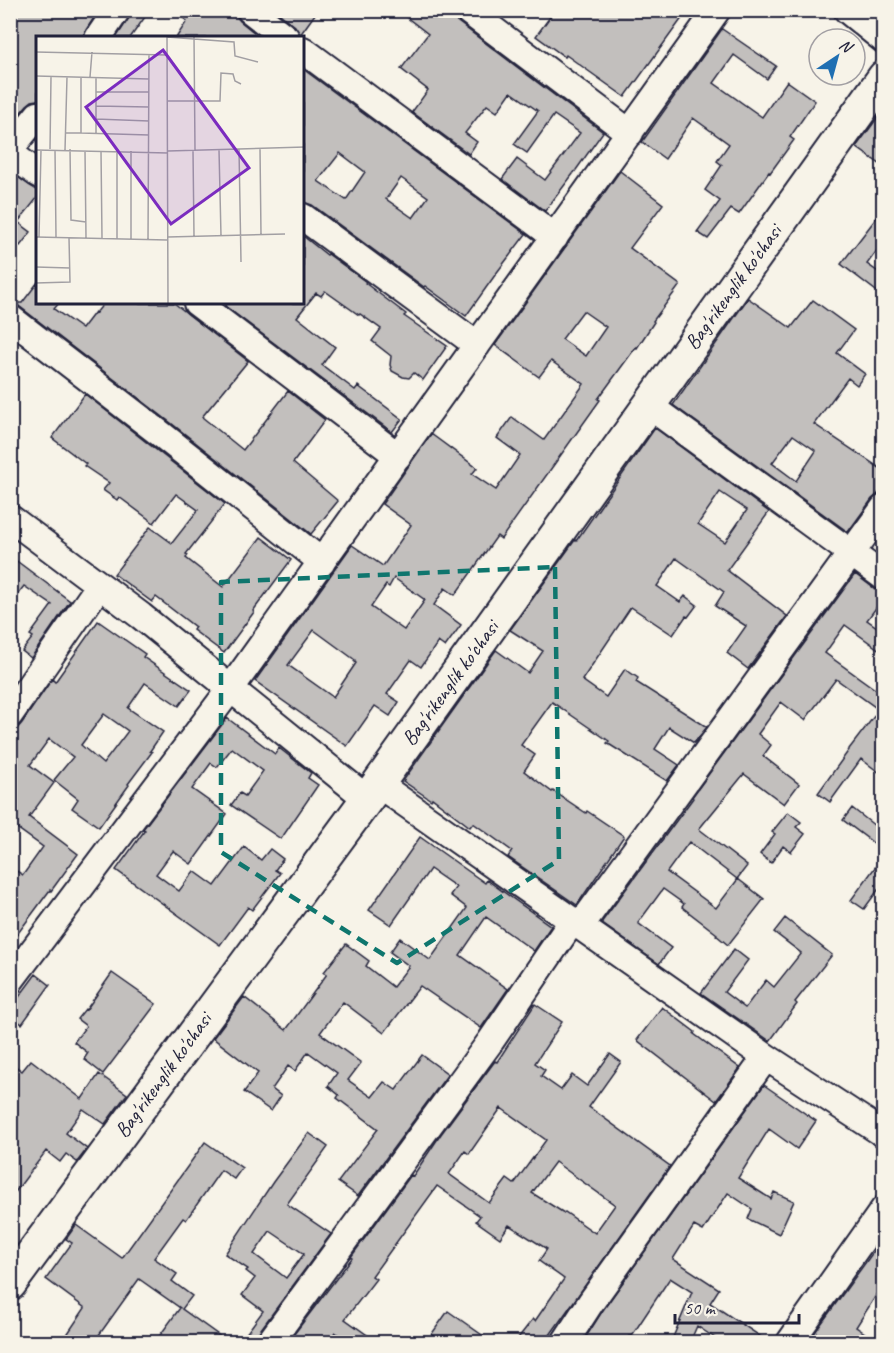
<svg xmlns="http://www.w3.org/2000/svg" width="894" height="1353" viewBox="0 0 894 1353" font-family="Caveat,sans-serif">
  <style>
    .building { fill: #c2bfbd; stroke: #22223b; stroke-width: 1.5; fill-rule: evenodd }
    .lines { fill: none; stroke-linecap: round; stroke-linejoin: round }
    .minor-casing { stroke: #22223b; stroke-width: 30 }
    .major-casing { stroke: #22223b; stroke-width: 36 }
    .minor { stroke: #f7f3e8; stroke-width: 26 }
    .major { stroke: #f7f3e8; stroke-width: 32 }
    .marked { fill: none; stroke: #0f766e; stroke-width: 4.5; stroke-dasharray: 12 8; stroke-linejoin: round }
    .labels { text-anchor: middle; stroke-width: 4.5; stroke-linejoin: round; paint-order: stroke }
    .street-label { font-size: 21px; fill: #22223b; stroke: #f7f3e8 }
    .inset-road { fill: none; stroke: #a29fa3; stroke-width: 1.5 }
    .view { fill: #7b2cbf; fill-opacity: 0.15; stroke: #7b2cbf; stroke-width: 3 }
    .inset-edge { fill: none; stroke: #22223b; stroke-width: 3 }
  </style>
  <rect width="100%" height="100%" fill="#f7f3e8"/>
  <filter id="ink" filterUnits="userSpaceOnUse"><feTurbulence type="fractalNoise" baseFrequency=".0167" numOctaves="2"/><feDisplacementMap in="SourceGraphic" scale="12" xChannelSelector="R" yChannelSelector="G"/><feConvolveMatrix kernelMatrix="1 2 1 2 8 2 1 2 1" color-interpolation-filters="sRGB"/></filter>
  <g filter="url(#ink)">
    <path class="building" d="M10,10H99L86,30L83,38H38V100L32,101L27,105L10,125Z
      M132,10H150L130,38H116L129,18Z
      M172,10H235L236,16L240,21L261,38H176L187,21Z
      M275,10H318L300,35L295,26Z
      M397,10H442L603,132L576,170L545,211L502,179L517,159L545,180L580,133L554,115L527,153L514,144L538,111L511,92L497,112L487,105L465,133L477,142L469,154L412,112L428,90L401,69L428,34Z
      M555,10H688L625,97L566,55L565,57L536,36Z
      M722,29L776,66L767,79L734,55L714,83L762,117L787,81L815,101L790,137L794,140L770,173L769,172L739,214L731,209L708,239L697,232L720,201L705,190L722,165L717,161L729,144L693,118L665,159L642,142Z
      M303,69L526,234L498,271L466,316L425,286L424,287L312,205L303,202ZM340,153L365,172L346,200L318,181ZM401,178L428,197L413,218L386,199Z
      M884,109V167L856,147Z
      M620,171L663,204L630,248L680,285L653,321L654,322L637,348L636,347L598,399L600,400L501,539L497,536L455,595L445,588L434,605L461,625L445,647L438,642L421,667L411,660L387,694L399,702L390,716L375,706L347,746L255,681L352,545L383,566L411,525L382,504L431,434L477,468L472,474L496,490L520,455L497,438L512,417L544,440L584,384L551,361L539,377L495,345ZM583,311L606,327L586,356L562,339ZM394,578L425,600L404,630L371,607L386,585L389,587ZM314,630L355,660L354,661L356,663L333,697L288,665Z
      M10,172L38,191V197L18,222L31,232L20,246L10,239Z
      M884,208V241L867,264L884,276V297L841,264Z
      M303,236L327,255L328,254L366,282L365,283L406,314L404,316L447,346L423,380L414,373L409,378L403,377L392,371L390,365L391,356L372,341L381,329L360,314L359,315L325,291L321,296L316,293L297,317L335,347L322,365L355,390L358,386L402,419L392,432L225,306L227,303H303Z
      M38,282V303H59L54,309L82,329L95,312L96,313L104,303H174L248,361L202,417L243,450L288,391L325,420L293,463L338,501L311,534L171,423L15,303H22Z
      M748,298L791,328L813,300L854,330L837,353L865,374L857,385L848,378L814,424L884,471V486L878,494L872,499L848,532L673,405ZM793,435L816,451L796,481L772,463Z
      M85,394L225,504L186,554L188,555L186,558L223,587L261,537L291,560L253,611L254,612L224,653L193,630L195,627L156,597L152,602L114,574L150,527L172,543L198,510L176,494L154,523L119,497L117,500L103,490L109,483L84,466L86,464L52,438Z
      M655,428L769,512L727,570L787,616L748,669L727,653L746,626L715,606L724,592L676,558L657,586L680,602L685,596L697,605L688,617L686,616L673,635L631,607L582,680L606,697L625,669L638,678L636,682L707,727L694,743L669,727L655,749L679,765L667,781L607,743L609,741L552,702L521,745L535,755L524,771L552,792L553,791L586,813L587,811L624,836L577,905L508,857L512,851L473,823L470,827L432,798L431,800L403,781L496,650L528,673L543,651L510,630L575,540L576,541ZM720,492L747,510L725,542L698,524Z
      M10,556L70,601L31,658L22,651L33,637L30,635L52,605L24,586L10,604Z
      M855,574L875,589L884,592V597L867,620L884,632V653L845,625L825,653L875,689L884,677V776L861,759L830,802L818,793L849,750V749L879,710L836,679L805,720L781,702L758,734L771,745L763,756L799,784L784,804L744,774L699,829L747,866L737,879L689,842L667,872L716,908L738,879L764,899L728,945L716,935L717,934L682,907L684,904L663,889L638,923L671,948L659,964L601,923L693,798L692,797Z
      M98,621L145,654L143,657L191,690L179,706L145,683L128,708L163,732L150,751L152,752L128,784L129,785L99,827L72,808L78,799L54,780L73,757L49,739L30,765L54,783L29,817L78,854L51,891L50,890L10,944V867L23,875L43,847L10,823V737L22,723L52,679L55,682ZM104,714L128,731L103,764L81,745Z
      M227,718L275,754L279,748L311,773L308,778L318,785L281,839L231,805L240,793L245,796L263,771L232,748L217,767L211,763L192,789L227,814L191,864L173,851L156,874L179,891L194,871L215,886L244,847L261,860L270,849L283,859L275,870L280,873L252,910L248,907L220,945L116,870L145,830L143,829Z
      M852,808L884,833V851L843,820Z
      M788,812L801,822L796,827L805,834L791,852L783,846L771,863L760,854L775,834L772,832Z
      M420,837L485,883L487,880L551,926L534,951L486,917L460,955L508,989L481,1028L420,986L384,1033L343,1002L320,1033L361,1063L348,1080L372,1097L384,1082L396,1090L422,1055L448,1074L358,1196L338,1182L378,1129L337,1098L339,1095L328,1086L337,1073L308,1052L295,1071L288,1066L272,1089L281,1096L271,1111L244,1092L258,1073L213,1038L244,997L286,1030L327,974L324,972L346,944L369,961L366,966L393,987L409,966L390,952L400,938L430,960L467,908L450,895L456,887L430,869L391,925L369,910Z
      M884,855V882L864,909L851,900Z
      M785,918L832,955L795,1002L797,1004L770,1041L701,993L734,949L748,960L724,992L745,1008L766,980L774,987L801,953L774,932Z
      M112,973L156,1004L103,1074L84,1059L88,1053L74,1042L86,1026L77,1019L85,1009L86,1010Z
      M36,974L50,985L22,1024L10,1015V1009Z
      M535,1004L562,1022L535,1063L545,1070L541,1076L561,1090L572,1075L587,1086L610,1054L621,1062L589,1107L670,1166L545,1342H515L533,1319L535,1321L564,1279L539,1261L547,1249L509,1225L500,1238L476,1221L480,1216L437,1186L372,1276L376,1279L345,1319L377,1342H349L335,1332L328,1342H288L352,1258L351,1257L411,1175L413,1176L441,1134L495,1061L497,1062ZM501,1108L546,1140L514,1184L507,1179L489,1203L449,1174L465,1151L469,1154ZM555,1162L615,1205L595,1233L565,1212L564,1213L532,1193Z
      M662,1007L695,1032L694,1034L740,1068L716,1101L637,1040Z
      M31,1060L82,1099L99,1074L127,1094L105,1124L83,1109L66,1133L87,1149L77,1162L66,1154L60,1162L46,1151L10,1199V1062L22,1071Z
      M764,1085L816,1121L797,1149L769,1129L738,1178L771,1199L774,1192L794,1201L779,1234L748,1219L752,1209L728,1193L703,1231L694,1226L673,1259L719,1289L710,1303L769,1342H721L697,1326L690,1342H671L692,1292L670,1278L631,1337L629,1336L625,1342H587L584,1340L603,1310Z
      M309,1133L328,1147L287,1204L331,1234L258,1333L255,1342H240L263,1311L242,1295L255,1278L246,1271L248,1269L225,1254L273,1182ZM270,1231L304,1254L286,1278L254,1254Z
      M205,1142L242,1168L234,1179L221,1170L186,1220L183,1218L154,1258L177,1274L172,1281L192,1296L182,1309L228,1342H155L180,1308L139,1279L94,1342H62L85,1308L46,1279L72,1243L66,1239L76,1225L122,1258Z
      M884,1237V1283L856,1327L878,1342H808Z
      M448,1311L492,1342H426Z"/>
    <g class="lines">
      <defs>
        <path id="minor" d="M250,10L286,38
          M467,10L630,133
          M847,10L884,40
          M98,38L117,10
          M303,50L555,237
          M10,149L38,115
          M10,153L38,174
          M303,217L477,345
          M197,303L398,456
          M10,318L162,435L322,562
          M648,405L884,577
          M10,518L141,616L366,798
          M10,714L99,586
          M378,784L766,1057L884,1134
          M581,925L884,508
          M10,981L231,688L717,10
          M270,1342L490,1042L573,920
          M565,1342L591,1302L766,1057
          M790,1342L884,1209"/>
        <path id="major" d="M10,1284L378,784L884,77"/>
      </defs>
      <use href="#minor" class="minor-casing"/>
      <use href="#major" class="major-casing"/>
      <use href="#minor" class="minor"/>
      <use href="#major" class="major"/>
    </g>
  </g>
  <path class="marked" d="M555,567L559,860L397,963L221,852V582Z"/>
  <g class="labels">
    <g class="street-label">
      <text transform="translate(733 287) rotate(-54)" y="7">Bag'rikenglik ko'chasi</text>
      <text transform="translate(450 683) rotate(-54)" y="7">Bag'rikenglik ko'chasi</text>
      <text transform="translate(163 1075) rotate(-54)" y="7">Bag'rikenglik ko'chasi</text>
    </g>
  </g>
  <g transform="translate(36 36)">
    <rect width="268" height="268" fill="#f7f3e8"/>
    <path class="inset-road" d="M131,0L132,268M158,0L159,114M131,1L198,6L199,20L222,26M0,16L131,19M0,40L113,43M54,41L56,16M60,56H113M131,65H184L185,37L197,38L199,45L205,48M60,70L113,71M60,83V42M29,97H45V41M45,97L113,99M60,98V83L113,85M14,113L15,41M34,113L35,184L50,186M203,113L205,226M224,113L225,199M0,114L132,117M19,114L20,201M29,114L31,41M183,114L185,200M49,115L50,202M65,115L66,202M132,115L269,111M157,115L158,200M0,201L131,204M3,201L5,114M132,201L249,198M81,203V115M95,203V115M112,204L113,18M0,231L34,232M0,247L34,246L33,202M0,268H35"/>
    <path class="view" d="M127,14L213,132L135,188L50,71Z"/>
    <rect width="268" height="268" class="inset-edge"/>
  </g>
  <rect width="894" height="1353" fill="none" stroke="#f7f3e8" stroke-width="36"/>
  <rect x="18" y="18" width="858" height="1317" fill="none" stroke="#22223b" stroke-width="2" filter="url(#ink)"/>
  <g transform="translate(837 57) rotate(36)"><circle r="28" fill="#f7f3e8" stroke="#a29fa3" stroke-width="1.5"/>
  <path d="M0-4.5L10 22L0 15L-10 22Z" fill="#1f6fb2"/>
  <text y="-9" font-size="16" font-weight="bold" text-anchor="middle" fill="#22223b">N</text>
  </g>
  <path d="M675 1314v9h124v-9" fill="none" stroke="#22223b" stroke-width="3"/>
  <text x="684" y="1314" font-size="18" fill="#22223b" stroke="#f7f3e8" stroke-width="4.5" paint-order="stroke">50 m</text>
</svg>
